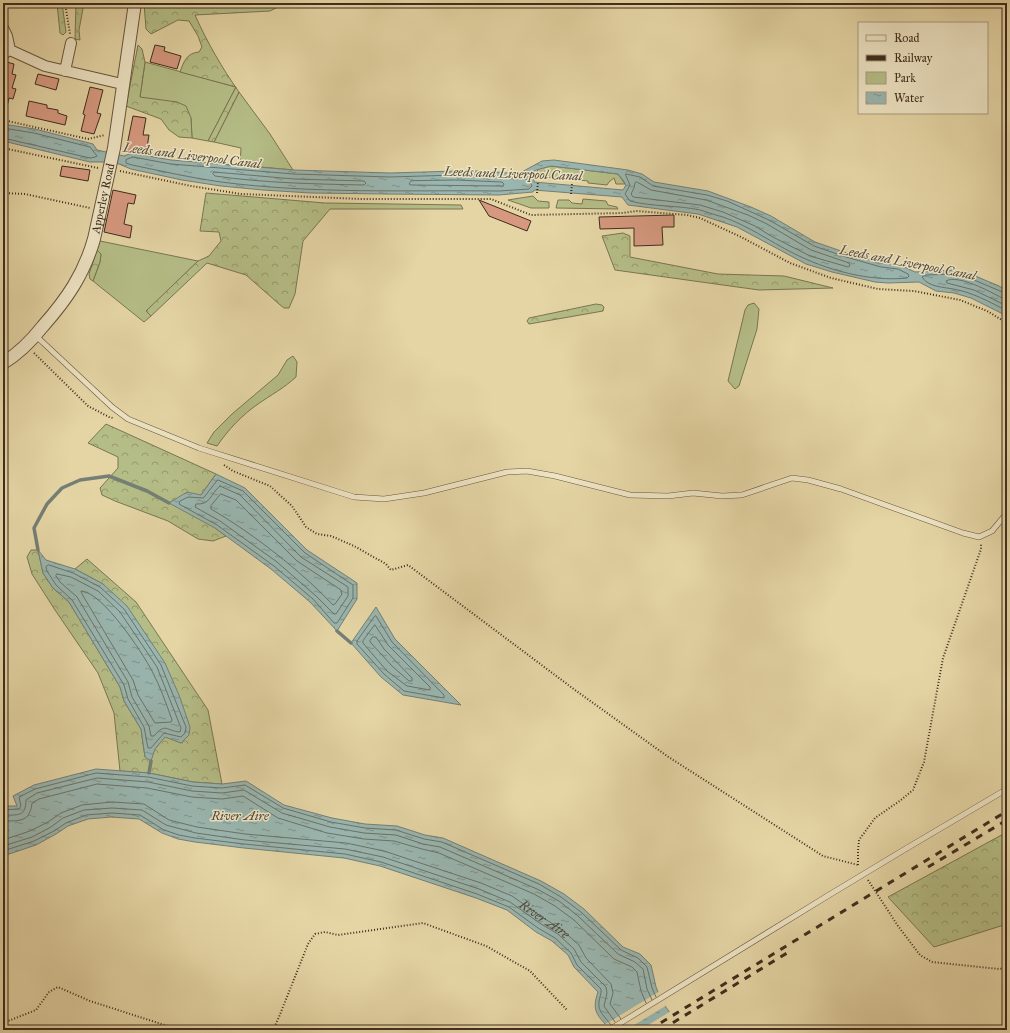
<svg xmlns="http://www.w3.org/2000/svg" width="1010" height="1033" viewBox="0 0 1010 1033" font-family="'IM FELL Great Primer',serif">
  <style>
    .green { fill: #b5bd86; stroke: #7a7552 }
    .forest { fill: url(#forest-crowns); stroke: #7a7552 }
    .water { fill: url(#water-ripples); stroke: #757f76; fill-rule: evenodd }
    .pier { fill: #e5d5a5 }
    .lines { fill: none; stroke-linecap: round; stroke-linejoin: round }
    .shore { stroke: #6c7267; stroke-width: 1 }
    .stream { stroke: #757f76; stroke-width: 3.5 }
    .building { fill: #d69980; stroke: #3f2d1e }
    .service-casing { stroke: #685740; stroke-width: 6 }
    .minor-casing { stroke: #685740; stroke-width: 12 }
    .tertiary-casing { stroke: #685740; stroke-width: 14 }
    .path { stroke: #3f2d1e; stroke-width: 2; stroke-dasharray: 1 2; stroke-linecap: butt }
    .service { stroke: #eee4c4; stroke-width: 5 }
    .minor { stroke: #eee4c4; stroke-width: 10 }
    .tertiary { stroke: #eee4c4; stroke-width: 12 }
    .rail { stroke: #3f2d1e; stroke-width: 3; stroke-dasharray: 7 7; stroke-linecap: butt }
    .service-bridge-casing { stroke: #685740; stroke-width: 6; stroke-linecap: butt }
    .service-bridge { stroke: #eee4c4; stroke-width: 5 }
    .labels { text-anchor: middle; stroke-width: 3; stroke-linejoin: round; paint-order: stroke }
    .street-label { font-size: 12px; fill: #3f2d1e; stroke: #eee4c4 }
    .water-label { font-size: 13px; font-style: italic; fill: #51483b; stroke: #eee4c4 }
  </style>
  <defs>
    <pattern id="forest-crowns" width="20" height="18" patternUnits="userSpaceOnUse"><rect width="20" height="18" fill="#b5bd86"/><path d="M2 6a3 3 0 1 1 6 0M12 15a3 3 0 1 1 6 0" fill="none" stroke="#959a6d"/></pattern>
    <pattern id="water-ripples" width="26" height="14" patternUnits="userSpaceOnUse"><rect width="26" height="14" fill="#99b6b0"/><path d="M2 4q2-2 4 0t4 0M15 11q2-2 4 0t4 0" fill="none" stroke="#7e948f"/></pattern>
  </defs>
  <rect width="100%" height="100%" fill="#e5d5a5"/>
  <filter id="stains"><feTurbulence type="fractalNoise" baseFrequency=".005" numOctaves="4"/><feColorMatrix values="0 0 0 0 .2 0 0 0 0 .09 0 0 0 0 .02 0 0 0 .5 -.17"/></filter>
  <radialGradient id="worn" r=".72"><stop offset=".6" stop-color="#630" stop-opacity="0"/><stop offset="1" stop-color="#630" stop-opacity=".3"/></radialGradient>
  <path class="green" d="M145,62L236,87L208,141L192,138L191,118L140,97Z
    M239,92L270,134L293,170L240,165L241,148L214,142Z
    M551,166L618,174L625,184H616L614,178L609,182L607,185L588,183V181L579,180L578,175L570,179L543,177L540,173L537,172L538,169Z
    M533,196L538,201L549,202V208H531L508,200Z
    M583,199L606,201L608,205L617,207L618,209L556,208L558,200H569L572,203L582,204Z
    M100,241L198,261L147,311L151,316L144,322L93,281L100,262L101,254L97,250Z
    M754,303L759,309L757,329L739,386L735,389L728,381L745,310L748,305Z
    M293,356L297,362L296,377C284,388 271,395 258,404C242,415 228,430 217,446L207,443L214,432L232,414L278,375L287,360Z"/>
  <path class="forest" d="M57,3H62L66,32L63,35L60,33Z
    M76,3H84L79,30L80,40L75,39Z
    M144,3L277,4L276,8L270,11L195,15C207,42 222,68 239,92L214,142L208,141L236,87L180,72C184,61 187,53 199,52L202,47L198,36L189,21L178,20L151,34L146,29Z
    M138,45L142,49L145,62L140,97L177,102L186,106L191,118L192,138L179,137L169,130L161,119L126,106Z
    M206,193L325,203L461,205L463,209H330L303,241L295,294L289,308H284L279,304L246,275L207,263L151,316L146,311L198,261L209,256L221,241L219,232L200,231Z
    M623,233L630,236V257L718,274L784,276L833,288L759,290L615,270L602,236Z
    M97,250L101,254L100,262L93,281L90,279L89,274Z
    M596,304L602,305L604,307L603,311L529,324L527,321L529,318Z
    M106,424L216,474L201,495L215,528L226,536L213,541L198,539L168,521L115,501L102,495L100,488L118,468V457L88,443Z
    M31,550H38L43,573L53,588L69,602L120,687L124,701L141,729L145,757L155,749L165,736L181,743L103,584L75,569L87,559L136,602L208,710L222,784L193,782L149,773L120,771L114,713L98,673L55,610L32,574L27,557Z
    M1007,832V924L934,947L888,897Z"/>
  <path class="water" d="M3,124L35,129L93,144L97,150L124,156L132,153L171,160L294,170L390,173L456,171H485L518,174L542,161L554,160L628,170L642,174L654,182L708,191L751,207L771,216L815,242L847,253L882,263L900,265L915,272L954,270L968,273L999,286L1007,291V316L971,298L954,293L936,291L919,282L888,283L875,282L832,272L806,264L737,227L698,214L628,205L622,197L534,190L533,192L499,195L384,194L311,193L263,190L221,186L182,180L131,169L114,162H90L3,141ZM551,166L618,174L623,180L626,185L623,190L534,182V179L527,176L536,170Z
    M216,474L245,488L307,550L357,583V599L337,631L310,602L271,569L215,528L169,503L187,492L201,495Z
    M38,550L46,560L75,569L103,584L127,606L165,663L179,695L190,727L189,735L181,743L165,737L155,749L151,761L145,757L141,729L124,701L120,687L69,602L53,588L43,573Z
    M376,607L395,639L461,705L403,695L381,677L351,643Z
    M96,769L149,773L193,782L222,784L246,781L284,805L332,818L365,824L397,826L425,835L443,838L541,881L564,894L584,909L623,947L640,954L651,965L656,987L662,1002L683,1030H610C598,1015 591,1012 598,992L574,967L568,955L552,941L536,932L507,910L476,898L380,866L344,858L244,848L195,842L178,839L162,833L139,819L111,817L88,819L68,826L56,834L36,845L3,856V806H17L13,796L34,785Z"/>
  <path class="pier" d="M660,991L667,1005L626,1030H608L604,1025Z
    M671,1011L681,1024L671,1030H640Z"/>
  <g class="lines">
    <g class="shore">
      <path d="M3,128L34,133L90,147L97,156L95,157L90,158L3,138"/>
      <path d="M133,157L171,164L294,174L390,177L456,175H485L518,178L522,177L530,182L532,186L529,189L499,191C407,190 313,194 221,182C191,178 162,171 132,165L126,163V160Z"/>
      <path d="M214,172L294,179L364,181L366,183L364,185C314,184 264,183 215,176L213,174Z"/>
      <path d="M626,174L640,177L653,186L707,195L727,201L769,220L814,246L846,257L881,267L898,269L908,274L909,276L907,278C870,282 826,270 793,253C769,241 749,226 723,217C715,215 707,212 700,210C677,205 653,207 630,201L625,194L630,185L626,176Z"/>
      <path d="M456,180L502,182L504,184L503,186H499L411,185L409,184L411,181Z"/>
      <path d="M637,182L651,190L706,200L748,215L767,224L811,250L849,263L850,266L848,267L810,256L771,236L755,226L723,212L700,205L633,197L631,194L634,188L635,183Z"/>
      <path d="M1007,294L967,277L954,274L926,275L922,277C928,287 943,287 953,289C972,292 990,302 1007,311"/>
      <path d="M1007,299L1002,298C991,292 958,274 946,281L947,283L974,290L1007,306"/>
      <path d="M218,480L243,491L305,553L353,585V598L337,623H334L313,599L274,566L217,525L179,504L180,501L188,497L203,498Z"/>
      <path d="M220,486L240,495L301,557L348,587V596L336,614H334L316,596L277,562L220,521L195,507L196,504C211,505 210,494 220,486Z"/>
      <path d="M221,494L236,500L297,561L341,590L342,594L335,604L333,605C300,570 252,533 211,509V506Z"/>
      <path d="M49,565L73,573L100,587L124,609L161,665L186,727L185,733L181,737L164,733L151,748H148L144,727L128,699L124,685L72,600L56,585L47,571L46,567Z"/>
      <path d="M57,574L71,577L98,591L120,612L157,667L181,728L180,732C166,731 166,722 154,736H151L149,726L132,697L128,682L77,597L60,582L56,576Z"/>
      <path d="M82,591C103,593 142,652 152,671C160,686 166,703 172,720L171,722L155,723L138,695L133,680L82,594Z"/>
      <path d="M376,616L392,642L444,695V698L404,691L384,674L357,644V641L374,617Z"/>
      <path d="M375,625L388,645L430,687V690L407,686L387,671L363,643V641Z"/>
      <path d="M373,637H376L384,649L412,678V681H409L392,666L371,643L370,641Z"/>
      <path d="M3,810L19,809L21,806L19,797L35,789L96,773L148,777L192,786L222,788L245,785L283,808L331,822L365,828L396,830L424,839L442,842L539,884L561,897L581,912L621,950L638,958L647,967L652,988L656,997"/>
      <path d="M3,815C18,815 26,817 26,800L37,793L97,778L148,782L192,791L222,793L244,790L282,813L330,827L364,833L396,835L423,844L440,847L537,889L559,901L578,916L618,954L635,962L643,969L647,989L652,1000"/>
      <path d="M3,821C20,821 30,822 32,803L39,799L97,784L147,788L192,797L222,799L243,796L278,818L327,833L364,839L394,841L422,849L439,853L534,894L555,906L574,920L614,959L632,967L637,972L641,991L646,1003"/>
      <path id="s1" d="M3,840L30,831L48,822L61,813L82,805L112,802L144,804L169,820L197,827L245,834L346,843L384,851L481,883L512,896L545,919L561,929L579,945L586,958L611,984L613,993L610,1004L621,1019"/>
      <path d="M3,846L32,837L51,827L63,818L84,810L112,808L142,810L166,825L196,833L245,840L345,849L383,857L479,889L510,902L541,924L558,934L574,949L581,962L606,987L607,993L604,1006L615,1022"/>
      <path d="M3,851L34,841L54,831L66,823L86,815L112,813L140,815L164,830L179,835L195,838L244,844L345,854L381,862L477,894L509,907L538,928L555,938L571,953L577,965L601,989C602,994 599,997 599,1002C597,1011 606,1018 611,1025"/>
    </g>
    <path class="stream" d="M38,550L34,528L47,504L62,488L80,480L109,476L147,491L169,503
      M337,631L351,643
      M149,773L151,761"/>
  </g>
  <path class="building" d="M155,45L165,47L164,51L181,56L177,69L150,62Z
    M3,61L14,64L12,74L16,75L12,88L16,89L13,99L9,98L6,111H3Z
    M38,74L59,79L56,90L35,84Z
    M90,87L103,90L97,113L101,114L94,134L81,131L85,115L83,114Z
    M29,101L47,105V108L58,110V113L67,116L65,125L26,116Z
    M133,116L146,118L143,135H149L146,154L126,150Z
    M62,166L90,170L88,181L60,176Z
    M113,190L136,195L134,204L128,203L124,224L132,226L130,238L104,232Z
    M479,200L531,221L527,231L489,216Z
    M674,215V227H662L663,245L634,246V228L600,229L599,217Z"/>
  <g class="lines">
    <defs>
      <path id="service" d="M36,336L112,407L128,419L199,448L354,497L384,499L424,493L507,472L527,471L555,476L630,495L668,496L693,493L722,496L742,495L792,478L808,480L841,489L963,533L979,537L992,531L1007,513
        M907,848L1007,789
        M609,1030L829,895"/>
      <path id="minor" d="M3,28L7,36L10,50
        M3,54L10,50L45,66L122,84
        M65,71L71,43"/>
      <g id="tertiary">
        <path id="s2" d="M3,363C18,354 32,340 43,326C67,299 84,274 94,239L114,148L135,3"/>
      </g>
    </defs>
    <use href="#service" class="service-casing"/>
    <use href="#minor" class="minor-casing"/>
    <use href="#tertiary" class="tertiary-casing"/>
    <path class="path" d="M65,3L70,34
      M3,120L88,139L105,135
      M3,148L98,168
      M120,171L191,186L241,194L361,199H491L531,215L623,213L636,211L687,215L700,218L741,237L790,263L831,278L878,289L914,291L960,300L987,311L1007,323
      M3,193L25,194L90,208
      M537,193L538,182
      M571,194L572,184
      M34,353L88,406L109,417L113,418
      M224,465L233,471L270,486L292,506L306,527L317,534L331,536L354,546L386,564L391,570L408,565L575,690L667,756L823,856L858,865
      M858,865V851L859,840L875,818L901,800L913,790L924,762L943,658L981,549V544
      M868,880L898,926L920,955L932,962L999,969L1007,968
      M3,1023L36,1010L49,992L58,987L90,1001L180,1030
      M273,1030L279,1017L308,944L315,934L325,932L338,935L423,923L486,946L530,971L567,1010"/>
    <use href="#service" class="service"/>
    <use href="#minor" class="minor"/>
    <use href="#tertiary" class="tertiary"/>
    <path class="rail" d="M928,867L1007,820
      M649,1030L1007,811
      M661,1030L787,953"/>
    <defs>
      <path id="service-bridge" d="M829,895L907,848"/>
    </defs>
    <use href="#service-bridge" class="service-bridge-casing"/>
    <use href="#service-bridge" class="service-bridge"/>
  </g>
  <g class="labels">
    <g class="street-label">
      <text dy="4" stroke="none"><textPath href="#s2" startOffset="198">Apperley Road</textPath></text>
    </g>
    <g class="water-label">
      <text transform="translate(192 155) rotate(7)" y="5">Leeds and Liverpool Canal</text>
      <text transform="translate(513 173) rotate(2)" y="5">Leeds and Liverpool Canal</text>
      <text transform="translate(908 262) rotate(11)" y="5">Leeds and Liverpool Canal</text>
      <text x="240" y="820">River Aire</text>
      <text dy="5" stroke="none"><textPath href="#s1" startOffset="572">River Aire</textPath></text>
    </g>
  </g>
  <rect width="1010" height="1033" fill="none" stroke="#e5d5a5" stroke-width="16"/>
  <rect x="4" y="4" width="1002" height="1025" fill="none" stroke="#3f2d1e" stroke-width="2"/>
  <rect x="8" y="8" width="994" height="1017" fill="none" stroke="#3f2d1e"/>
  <rect x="858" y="22" width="130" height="92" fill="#eee4c4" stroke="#a89b82"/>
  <rect x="866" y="35" width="20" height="6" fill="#eee4c4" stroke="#a89b82"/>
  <text x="894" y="42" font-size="12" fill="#3f2d1e">Road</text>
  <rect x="866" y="55" width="20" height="6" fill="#3f2d1e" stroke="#a89b82"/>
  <text x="894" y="62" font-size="12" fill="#3f2d1e">Railway</text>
  <rect x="866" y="72" width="20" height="12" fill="#b5bd86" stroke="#a89b82"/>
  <text x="894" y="82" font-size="12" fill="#3f2d1e">Park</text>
  <rect x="866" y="92" width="20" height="12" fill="url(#water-ripples)" stroke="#a89b82"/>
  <text x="894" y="102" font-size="12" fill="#3f2d1e">Water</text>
  <rect width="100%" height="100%" filter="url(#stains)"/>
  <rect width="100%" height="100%" fill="url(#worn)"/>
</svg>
